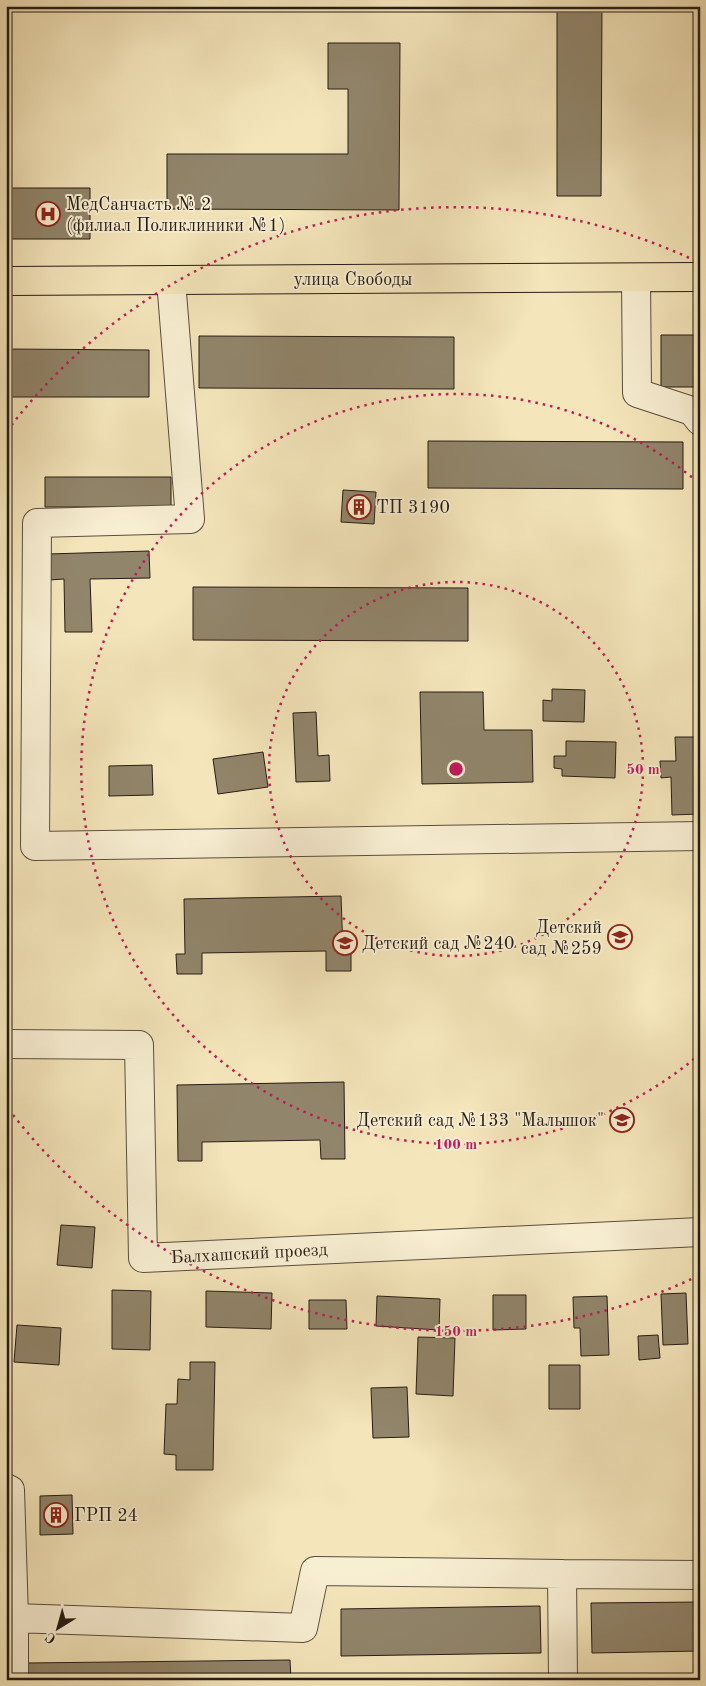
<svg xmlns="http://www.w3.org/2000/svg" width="706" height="1686" viewBox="0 0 706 1686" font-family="'Old Standard TT',serif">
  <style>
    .building { fill: #91856b; stroke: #261c15 }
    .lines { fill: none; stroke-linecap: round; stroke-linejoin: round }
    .minor-casing { stroke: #5a4e3e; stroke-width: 30 }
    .major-casing { stroke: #261c15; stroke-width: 30 }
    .minor { stroke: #f8eed2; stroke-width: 28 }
    .major { stroke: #f4e5ba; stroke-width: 28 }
    .ring { fill: none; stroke: #c2185b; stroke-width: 2.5; stroke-dasharray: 2.5 5 }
    .labels { text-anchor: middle; stroke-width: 4; stroke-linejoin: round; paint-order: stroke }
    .poi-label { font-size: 18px; fill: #261c15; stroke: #f8eed2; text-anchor: start }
    .street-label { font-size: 18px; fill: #261c15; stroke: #f8eed2 }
    .centre { fill: #c2185b; stroke: #f8eed2; stroke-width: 2.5 }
    .ring-label { font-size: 15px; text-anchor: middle; font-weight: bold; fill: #c2185b; stroke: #f8eed2; stroke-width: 4; stroke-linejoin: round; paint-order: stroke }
  </style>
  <rect width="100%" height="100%" fill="#f4e5ba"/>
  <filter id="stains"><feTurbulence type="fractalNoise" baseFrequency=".004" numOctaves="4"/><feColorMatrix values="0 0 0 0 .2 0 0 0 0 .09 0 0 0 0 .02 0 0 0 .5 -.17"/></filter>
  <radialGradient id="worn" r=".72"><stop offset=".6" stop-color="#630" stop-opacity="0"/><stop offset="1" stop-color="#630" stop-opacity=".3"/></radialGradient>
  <path class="building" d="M557,6H602L601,196H557Z
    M328,43H400L399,210L167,209V154H348V89H328Z
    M6,188H90V239H6Z
    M661,335H700V387H661Z
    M199,336L454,337V389L199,388Z
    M6,349L149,350V397H6Z
    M428,441L683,442V489L428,488Z
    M45,477H171V507H45Z
    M343,490L376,492L374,524L341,522Z
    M149,551L150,578L90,579L92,632H65L64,579L49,580L48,554Z
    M193,587L468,588V641L193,640Z
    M552,689L585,690L584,722L543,721V700L552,701Z
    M420,692H483L484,730H532L533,782L422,784Z
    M316,712L318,756L329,755L330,781L296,782L293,713Z
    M675,737H699L700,814L672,815L671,777L661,778L660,761H676Z
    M566,741L616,742L615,778L562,776V769L554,768V756H566Z
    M263,752L268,787L218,794L213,759Z
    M152,765L153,795L109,796V766Z
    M341,896L343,951H351V971H326V951L202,953V974H177L176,954H185L184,899Z
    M344,1082L345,1159H321L320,1140L202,1142V1161H178L177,1085Z
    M61,1225L95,1227L92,1268L57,1265Z
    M112,1290L151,1291L150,1350L112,1349Z
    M206,1291L272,1293L271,1329L206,1327Z
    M686,1293L688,1344L663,1345L661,1294Z
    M493,1295H526V1329L493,1330Z
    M377,1296L440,1299L439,1330L376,1326Z
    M607,1296L609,1355L581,1356L580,1328H574L573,1297Z
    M309,1300H346L347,1329H309Z
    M17,1325L61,1328L59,1365L14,1362Z
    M658,1335L660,1358L639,1360L638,1336Z
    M418,1337L455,1338L453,1396L416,1394Z
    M190,1362H215L213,1470H176V1455L164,1454L166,1404H177L178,1379L190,1380Z
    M549,1365H580V1409H549Z
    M407,1387L409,1437L373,1438L371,1388Z
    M72,1495L73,1534L40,1535V1496Z
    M700,1602V1651L592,1653L591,1603Z
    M540,1606L541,1653L341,1656V1609Z
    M290,1660L291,1680H27V1663Z"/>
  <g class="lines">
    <defs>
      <path id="minor" d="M636,278L637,393L692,411L700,421
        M171,280L190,519L37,523L35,846L700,836
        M6,1044L139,1045L143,1258L700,1232
        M6,1488L10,1490L14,1618L303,1628L315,1571L562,1574
        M14,1680V1618
        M563,1680L562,1574L700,1575"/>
      <path id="major" d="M6,281L700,277"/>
    </defs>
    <use href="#minor" class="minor-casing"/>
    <use href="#major" class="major-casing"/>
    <use href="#minor" class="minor"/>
    <use href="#major" class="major"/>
  </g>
  <g class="ring">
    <circle cx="456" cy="769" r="187"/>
    <path d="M700 1054A375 375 0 1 1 700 484"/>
    <path d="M698 1276A562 562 0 0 1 7 1107M7 431A562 562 0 0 1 698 262"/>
  </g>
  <defs>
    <symbol id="hospital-ring" viewBox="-11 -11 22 22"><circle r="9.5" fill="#f8eed2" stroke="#8f2418" stroke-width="1.5"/><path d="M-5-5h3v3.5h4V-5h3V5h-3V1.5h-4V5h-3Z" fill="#8f2418"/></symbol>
    <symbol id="building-ring" viewBox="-11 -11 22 22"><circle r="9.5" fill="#f8eed2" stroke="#8f2418" stroke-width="1.5"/><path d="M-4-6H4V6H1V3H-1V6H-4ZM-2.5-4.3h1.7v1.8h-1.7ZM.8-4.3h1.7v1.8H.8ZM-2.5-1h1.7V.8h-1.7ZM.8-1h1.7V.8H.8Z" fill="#8f2418"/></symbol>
    <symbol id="school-ring" viewBox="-11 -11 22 22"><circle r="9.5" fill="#f8eed2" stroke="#8f2418" stroke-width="1.5"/><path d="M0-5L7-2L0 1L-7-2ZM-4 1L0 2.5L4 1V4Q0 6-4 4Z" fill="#8f2418"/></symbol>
  </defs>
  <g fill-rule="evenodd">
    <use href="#hospital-ring" x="34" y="200" width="28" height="28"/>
    <use href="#building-ring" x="345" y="493" width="28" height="28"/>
    <use href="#school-ring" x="606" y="923" width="28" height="28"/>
    <use href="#school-ring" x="331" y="929" width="28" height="28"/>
    <use href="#school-ring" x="608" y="1106" width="28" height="28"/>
    <use href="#building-ring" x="42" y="1501" width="28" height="28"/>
  </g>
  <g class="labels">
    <g class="poi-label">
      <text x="66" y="210">МедСанчасть № 2<tspan x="66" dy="21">(филиал Поликлиники №1)</tspan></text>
      <text x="376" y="513">ТП 3190</text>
      <text x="602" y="933" text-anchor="end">Детский<tspan x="602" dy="21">сад №259</tspan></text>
      <text x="362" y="949">Детский сад №240</text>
      <text x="604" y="1126" text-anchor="end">Детский сад №133 "Малышок"</text>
      <text x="74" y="1521">ГРП 24</text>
    </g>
    <g class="street-label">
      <text x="353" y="285">улица Свободы</text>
      <text transform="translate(249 1253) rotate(-3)" y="6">Балхашский проезд</text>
    </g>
  </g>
  <circle cx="456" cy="769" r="8" class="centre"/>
  <g class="ring-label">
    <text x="643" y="774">50 m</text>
    <text x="456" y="1149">100 m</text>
    <text x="456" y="1336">150 m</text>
  </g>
  <rect width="706" height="1686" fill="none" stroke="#f4e5ba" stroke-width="25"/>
  <rect x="8" y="8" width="691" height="1671" fill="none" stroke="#261c15" stroke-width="2.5"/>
  <rect x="12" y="12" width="681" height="1661" fill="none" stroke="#261c15"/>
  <g transform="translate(58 1628) rotate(217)" stroke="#f8eed2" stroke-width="4" paint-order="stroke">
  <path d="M0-4L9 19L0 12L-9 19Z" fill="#261c15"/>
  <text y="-8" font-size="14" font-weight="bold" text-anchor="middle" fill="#261c15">С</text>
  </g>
  <rect width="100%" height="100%" filter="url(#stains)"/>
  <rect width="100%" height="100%" fill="url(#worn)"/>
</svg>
